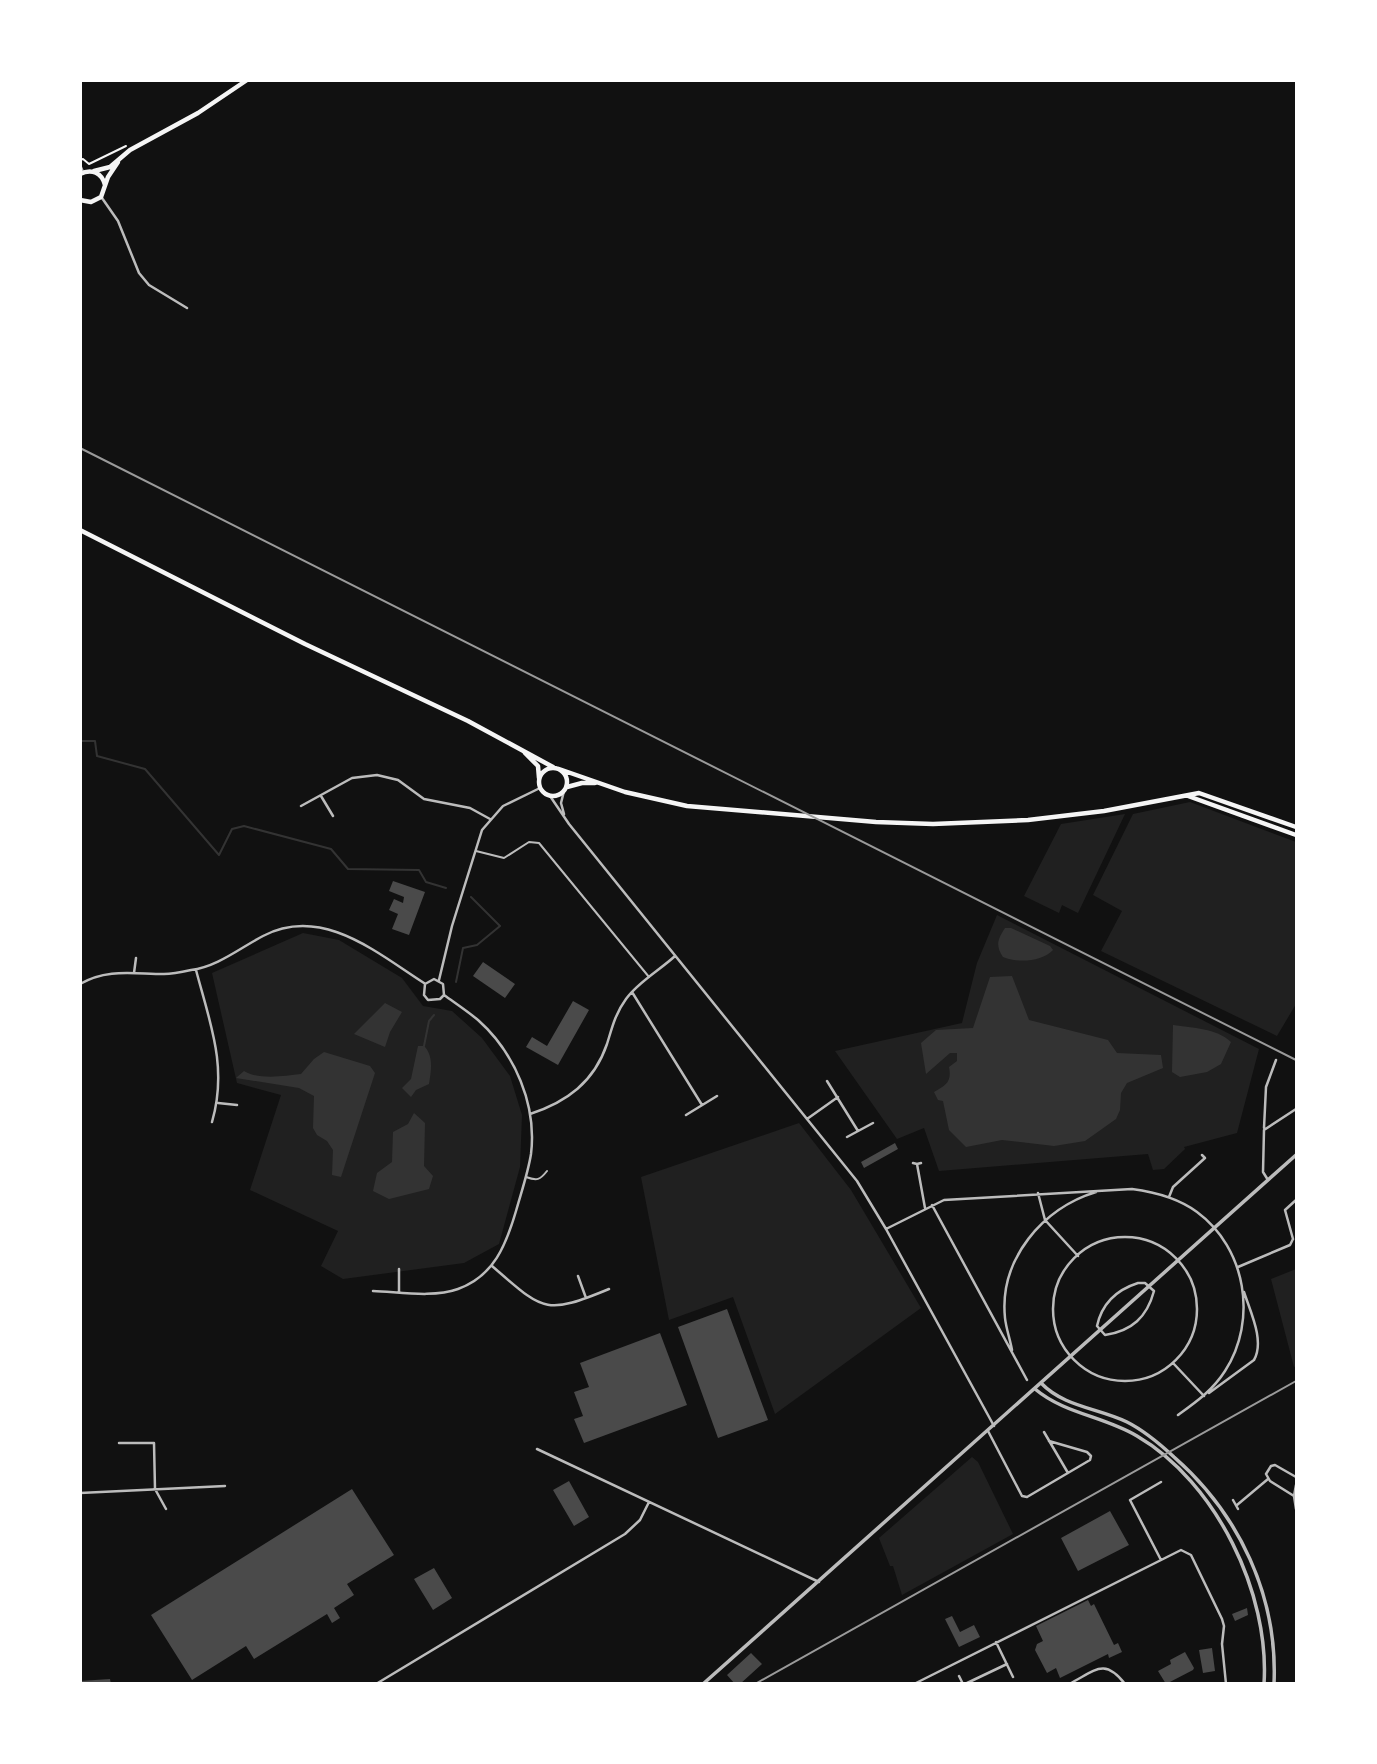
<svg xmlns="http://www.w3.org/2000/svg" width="1377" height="1764" viewBox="0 0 1377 1764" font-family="Poppins,sans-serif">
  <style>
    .green { fill: #202020 }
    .water { fill: #333 }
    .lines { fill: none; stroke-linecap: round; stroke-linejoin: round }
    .stream { stroke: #333; stroke-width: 2 }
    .building { fill: #4a4a4a }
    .path { stroke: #f5f5f5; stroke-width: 2 }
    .service { stroke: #bcbcbc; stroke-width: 2 }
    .minor { stroke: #bcbcbc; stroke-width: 2.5 }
    .tertiary { stroke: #bcbcbc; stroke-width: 3.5 }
    .secondary { stroke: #f5f5f5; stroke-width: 4.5 }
    .primary { stroke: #f5f5f5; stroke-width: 4.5 }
    .rail { stroke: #9a9a9a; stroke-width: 2 }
  </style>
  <rect width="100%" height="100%" fill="#111"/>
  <path class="green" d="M1190,802L1296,842V1004L1277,1036L1101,951L1122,911L1093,895L1133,814Z
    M1125,814L1078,913L1062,905L1059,913L1024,896L1061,824Z
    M997,915L1259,1049L1237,1133L1184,1147L1185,1149L1164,1169L1153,1170L1148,1154L939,1171L924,1128L897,1139L835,1051L962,1023L977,963Z
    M303,933L339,940L402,978L423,1006L452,1011L482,1038L510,1076L522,1115L520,1167L499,1244L464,1263L343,1279L321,1266L338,1231L250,1190L281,1095L237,1083L212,973Z
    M799,1123L851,1190L921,1308L775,1414L733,1297L669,1320L641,1177Z
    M1296,1269V1366L1294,1367L1271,1279Z
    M972,1457L978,1462L1013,1534L902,1595L893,1566H890L879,1538Z"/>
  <path class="water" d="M1005,928H1011L1050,946L1053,950C1042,962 1017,963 1003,957C995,945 998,939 1005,928Z
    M1012,976L1029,1020L1108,1040L1117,1053L1161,1055L1163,1068L1127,1083L1121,1093L1120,1110L1116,1119L1085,1141L1054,1146L1002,1140L966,1147L949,1130L943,1101L938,1100L934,1092C946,1085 952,1082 949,1067L957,1061V1053H950L926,1074L921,1043L936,1030L973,1028L990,977Z
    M385,1003L402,1012L390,1032L385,1047L354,1034Z
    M1173,1025C1193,1028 1216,1028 1231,1042L1221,1064L1207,1072L1180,1077L1172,1072Z
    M418,1046H424C434,1056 431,1071 429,1084L416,1090L411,1097L402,1088L411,1079Z
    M324,1052L370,1066L375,1073L341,1177L332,1175L333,1150L327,1141L317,1135L313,1128L314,1096L299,1088L236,1078L244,1071C259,1080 284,1076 301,1074L314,1059Z
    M414,1113L425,1123L424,1166L433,1176L429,1189L389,1199L373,1191L377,1173L392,1162L393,1132L408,1124Z"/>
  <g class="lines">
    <path class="stream" d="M80,741H95L97,756L145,769L219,855L232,829L244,826L331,849L348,869L419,870L426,882L446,888
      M456,982L463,948L477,945L500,926L471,897
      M424,1046L429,1021L434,1015"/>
  </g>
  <path class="building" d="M393,881L425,892L409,935L392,929L398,914L389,910L394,899L403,903L404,897L389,891Z
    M483,962L515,984L505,998L473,976Z
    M573,1001L589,1010L558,1065L526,1047L532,1037L547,1046Z
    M895,1143L898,1149L864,1168L861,1162Z
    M727,1309L768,1420L718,1438L678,1327Z
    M660,1333L687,1405L584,1443L574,1419L583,1416L574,1392L589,1387L580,1363Z
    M569,1481L589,1517L574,1526L553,1490Z
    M352,1489L394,1555L347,1584L354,1595L334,1608L340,1618L332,1623L327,1614L254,1659L246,1646L192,1680L151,1615Z
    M1110,1511L1129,1545L1078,1571L1061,1538Z
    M434,1568L452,1598L433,1610L414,1579Z
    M1088,1600L1091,1606L1094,1604L1114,1645L1118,1643L1122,1652L1109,1658L1108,1654L1060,1678L1056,1668L1047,1673L1035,1650L1037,1644L1043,1641L1036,1626Z
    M1247,1608L1248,1615L1235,1621L1232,1614Z
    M952,1616L960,1632L974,1625L980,1637L959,1647L945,1619Z
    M1212,1648L1215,1671L1203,1673L1199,1650Z
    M1185,1652L1194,1668L1193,1670L1166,1684L1158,1671L1171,1664L1170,1660Z
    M751,1653L762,1664L740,1684H735L727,1675Z
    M110,1679L111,1684H80V1681Z"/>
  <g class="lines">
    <path class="path" d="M80,160L83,159L89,164L126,146"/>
    <path class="service" d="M476,851L504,858L529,842L539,843L649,977
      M526,1177C537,1181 540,1180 547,1171"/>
    <path class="minor" d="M80,165L83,172
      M102,198L118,221L139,273L149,285L187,308
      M321,796L333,816
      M550,796L569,824L857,1181L886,1229L994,1426
      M301,806L352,778L377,775L398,780L424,799L470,808L490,819
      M564,814L561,803L564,791
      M196,970C210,1023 228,1067 212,1122
      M134,973L136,958
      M439,980L452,926L482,830L503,806L540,788
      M80,984C107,968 134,974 164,974C173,974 182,972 191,970C217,967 240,948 263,936C322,905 377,953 424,983
      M632,992L702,1105
      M827,1081L858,1131
      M218,1103L237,1105
      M530,1114C567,1102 594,1082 607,1044C612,1028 615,1014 626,999C638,982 660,970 675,956
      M686,1115L717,1096
      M807,1119L838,1097
      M1264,1128L1266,1087L1276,1060
      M847,1137L873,1123
      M913,1163L917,1164L921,1163
      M917,1164L925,1208
      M1268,1180L1263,1172L1264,1130L1296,1109
      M1038,1193L1045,1220L1078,1256
      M1169,1197L1173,1187L1205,1158L1202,1155
      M932,1205L1027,1380
      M886,1229L944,1200L1132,1189C1155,1192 1178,1198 1197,1212C1246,1248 1258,1320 1225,1371C1213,1390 1196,1402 1178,1415
      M1053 1309a72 72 0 1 1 144 0a72 72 0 1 1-144 0Z
      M1293,1239L1285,1210L1296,1200
      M492,1266C543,1310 544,1316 609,1289
      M1238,1267L1290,1245L1293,1239
      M578,1276L586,1298
      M1138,1283H1145L1154,1291C1147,1317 1132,1331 1105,1335L1097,1326C1102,1303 1116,1290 1138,1283Z
      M373,1291C400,1292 433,1298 458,1289C494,1276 506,1245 516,1211C521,1193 528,1173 531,1154C537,1105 515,1053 478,1020C467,1011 455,1003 444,995L443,984L434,979L425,984L424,995L428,1000L440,999L444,995
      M399,1292V1269
      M1012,1350C1010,1339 1006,1328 1005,1318C999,1259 1043,1208 1096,1192
      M1173,1363L1204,1396
      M1209,1393L1254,1360C1265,1341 1250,1311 1244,1292
      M988,1431L1022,1496L1027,1497L1090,1460L1091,1456L1087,1452L1049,1441
      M1044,1432L1068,1473
      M119,1443H154L155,1489L166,1509
      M537,1449L819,1582
      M1296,1485L1294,1496L1296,1509
      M80,1493L225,1486
      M1294,1496L1270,1481L1266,1474L1271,1466L1275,1465L1296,1477
      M1233,1500L1238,1509
      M1237,1505L1268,1479
      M1161,1560L1130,1500L1161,1482
      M996,1642L1013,1677
      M959,1676L963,1684
      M376,1684L625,1534L640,1520L649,1502
      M914,1684L1181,1550L1191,1555L1222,1619L1224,1626L1222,1644L1226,1684
      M965,1684L1007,1664
      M1069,1684C1095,1671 1104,1657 1125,1684"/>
    <path class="tertiary" d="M1041,1383C1064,1407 1098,1408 1127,1422C1145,1431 1160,1444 1174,1457C1239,1514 1278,1596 1274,1684
      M1035,1389C1065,1414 1103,1416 1137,1436C1216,1482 1270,1593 1264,1684
      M703,1684L1296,1155"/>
    <path class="secondary" d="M80,530L305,644L468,721L553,767
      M525,753L538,766L539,778
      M539 782a14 14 0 1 1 28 0a14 14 0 1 1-28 0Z
      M559,769L625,792L687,806L876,822L933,824L1028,820L1104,811L1199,793L1296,827
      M567,787L582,783H595
      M1188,796L1296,835"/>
    <path class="primary" d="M94,171L110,167L130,150L198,113L247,80
      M80,174C92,168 102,173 105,185
      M80,200L91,202L101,197L108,177L118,162"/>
    <path class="rail" d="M80,448L1296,1060
      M755,1684L1296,1381"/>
  </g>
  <rect width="1377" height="1764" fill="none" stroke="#ffffff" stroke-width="164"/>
</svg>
